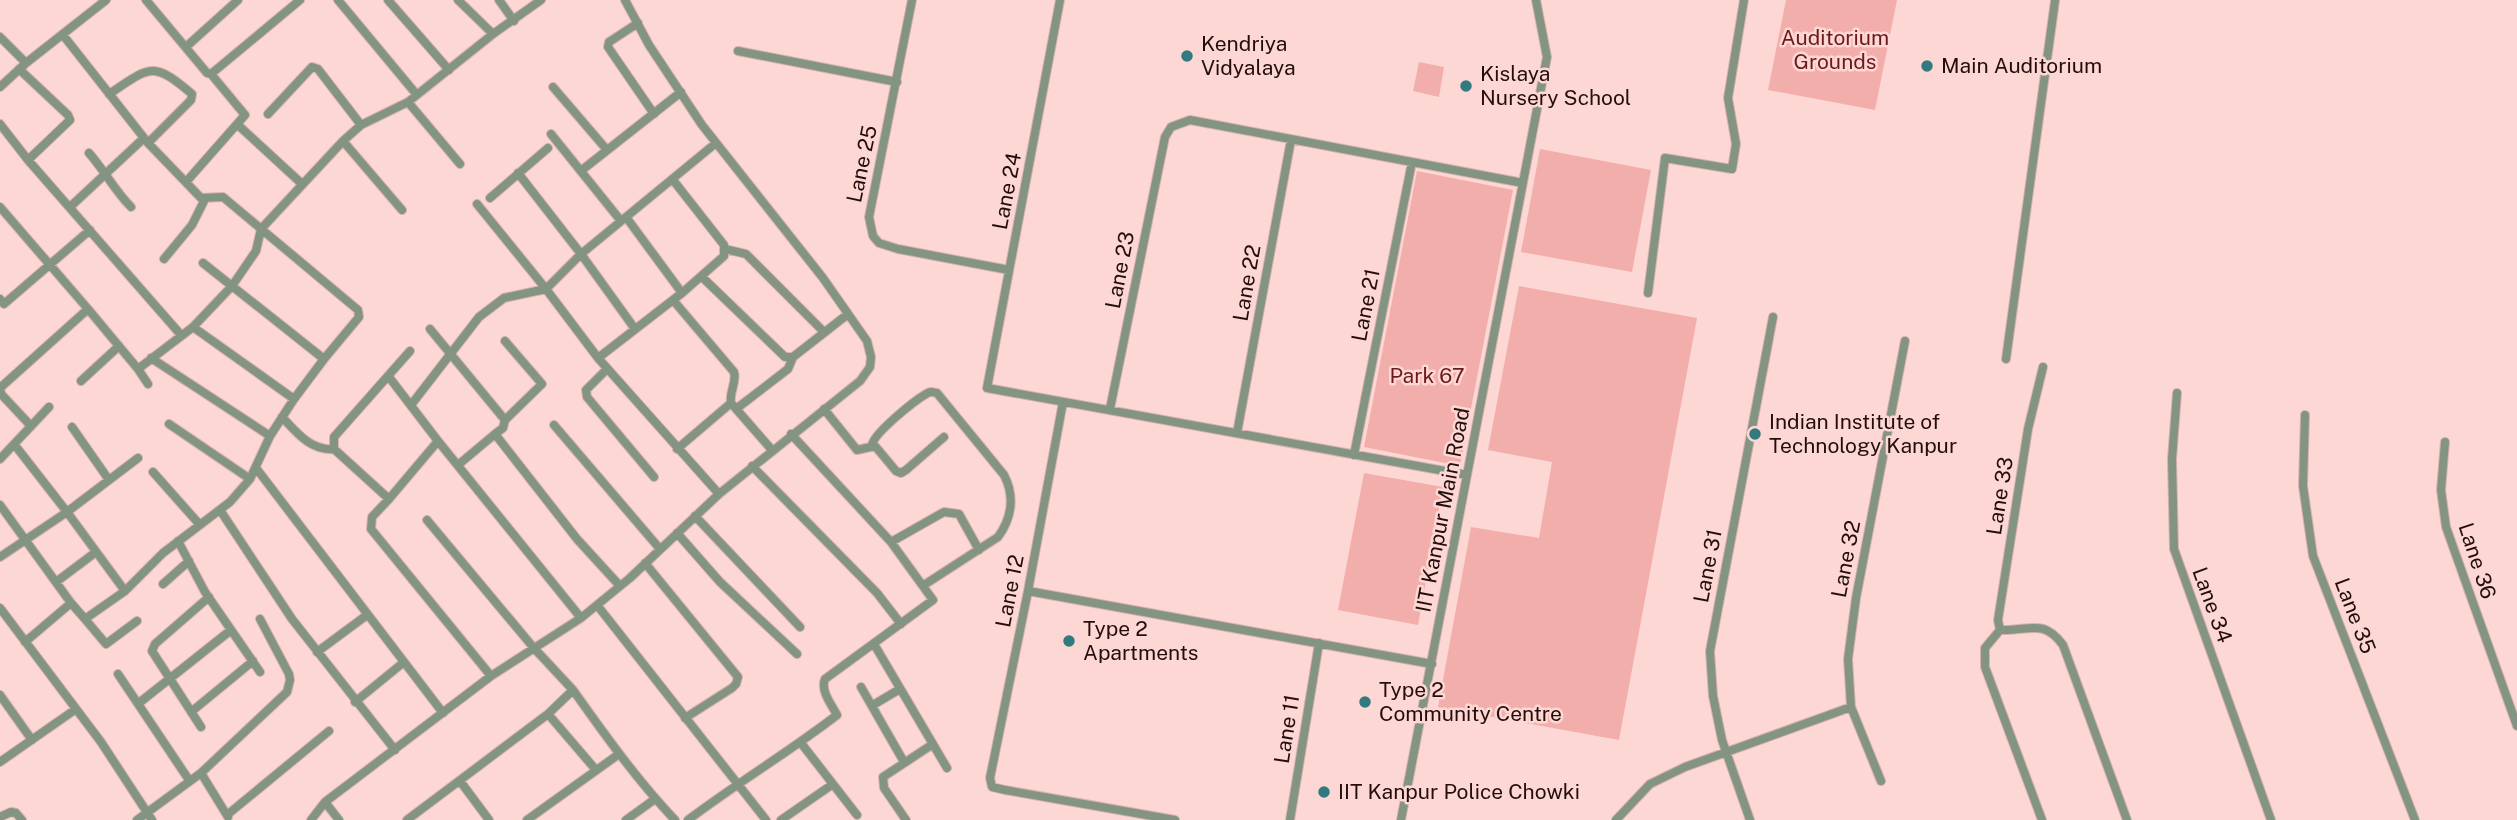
<svg xmlns="http://www.w3.org/2000/svg" width="2517" height="820" viewBox="0 0 2517 820" font-family="'Public Sans',sans-serif">
  <style>
    .green { fill: #f2aeaa }
    .lines { fill: none; stroke-linecap: round; stroke-linejoin: round }
    .minor-casing { stroke: #d6b3b0; stroke-width: 10 }
    .minor { stroke: #839482; stroke-width: 8 }
    .poi-dot { fill: #317a80; stroke: #fdd7d4; stroke-width: 2.5 }
    .labels { text-anchor: middle; stroke-width: 5; stroke-linejoin: round; paint-order: stroke }
    .park-label { font-size: 21px; fill: #6c191d; stroke: #fdd7d4 }
    .poi-label { font-size: 21px; fill: #230e0d; stroke: #fdd7d4; text-anchor: start }
    .street-label { font-size: 21px; fill: #230e0d; stroke: #fdd7d4 }
  </style>
  <rect width="100%" height="100%" fill="#fdd7d4"/>
  <path class="green" d="M1786,0H1897L1875,110L1768,90Z
    M1419,62L1444,67L1439,97L1413,91Z
    M1540,149L1651,170L1632,272L1521,252Z
    M1417,171L1513,190L1460,466L1364,447Z
    M1519,286L1697,318L1619,740L1438,707L1471,527L1539,538L1552,462L1488,450Z
    M1364,473L1443,487L1418,625L1338,610Z"/>
  <g class="lines">
    <defs>
      <path id="minor" d="M146,0L207,73L211,74L300,0
        M338,0L417,95
        M388,0L449,70
        M458,0L493,34
        M499,0L514,21
        M912,0L869,217L873,236L879,243L898,249L1009,270
        M1060,0L987,388L1467,475
        M638,23L609,42L608,47L654,114
        M63,35L148,143L201,198L223,197L358,310L359,317L324,359
        M0,37L26,63
        M187,46L238,0
        M738,51L897,82
        M19,69L68,115L70,120L28,160
        M0,87L26,63L106,0
        M553,87L607,150
        M109,94C150,67 152,60 192,94L191,100L148,143
        M408,102L460,164
        M268,114L312,67L318,69L361,125
        M0,124L28,160L181,335
        M238,125L301,183
        M551,134L621,221
        M343,141L402,210
        M89,153C104,170 115,191 131,207
        M582,170L681,92
        M518,173L581,254L635,329
        M186,182L245,115L211,74
        M490,198L548,148
        M477,204L546,289L598,358L682,293L724,256V245L673,180
        M0,207L88,309L0,388
        M70,207L144,138
        M626,217L682,293
        M725,249L746,254L824,332
        M164,259L192,225L205,199
        M702,277L785,357H793L848,314
        M1648,293L1665,158L1732,169L1736,144L1728,98L1744,0
        M0,299L4,304L90,230
        M673,300L734,372C737,383 729,391 731,403L772,450
        M88,309L138,369L148,384
        M430,329L505,420L503,428L495,434L577,539L620,586
        M410,351L334,437V449L389,499L438,441
        M151,358L270,436
        M598,358L719,494
        M2006,359L2055,1
        M138,369L193,327
        M607,369L586,390L587,397L654,477
        M389,377L438,441L581,618
        M81,381L119,346
        M0,386L1,394L31,426
        M2177,393L2172,459L2174,549L2271,820
        M294,399L193,327L232,286L256,251L261,229L343,141L361,125L408,102L493,34L541,0
        M1063,402L1028,591L990,778L992,787L1005,790L1175,820
        M411,405L479,317L504,298L546,289L581,254L716,143
        M736,409L788,369L793,357
        M824,409L857,450L875,446L896,471L901,473L906,470L944,437
        M1110,409L1165,137L1171,127L1190,120L1523,183
        M2305,415L2303,486L2313,556L2415,820
        M282,417C297,433 311,451 334,449
        M505,420L542,384L505,341
        M169,424L250,479
        M554,425L660,549
        M72,427L109,480
        M1237,433L1291,140
        M2445,442L2441,490L2446,527L2517,726
        M872,445C874,433 914,401 926,394C931,391 932,392 937,393L1004,475C1015,496 1012,518 998,537L924,585
        M677,449L731,403
        M1354,455L1412,162
        M0,459L49,407
        M458,465L495,434
        M752,466L877,593L901,624
        M256,468L443,713
        M153,472L200,525
        M389,499L372,517L371,529L491,676
        M0,505L71,603L25,642
        M220,510L292,619L395,750
        M695,516L800,627
        M427,520L533,647L573,690
        M677,533L720,582L797,654
        M178,541L205,592L260,672
        M891,542L944,512L959,514L979,550
        M0,557L67,512L14,444
        M645,563L738,677L736,684L732,688L685,718
        M56,582L96,552
        M163,584L189,561
        M125,591L67,512L138,458
        M1028,591L1432,664
        M71,603L85,619L125,591L163,553L230,502L250,479L270,436L294,399L324,359L203,263
        M597,605L766,820
        M0,608L101,742L152,820
        M85,619L106,644L137,621
        M2000,630C2030,631 2043,618 2063,645L2127,820
        M874,644L947,768
        M317,652L367,615
        M118,674L189,780
        M861,687L904,762
        M0,695L32,740
        M355,702L404,662
        M139,703L231,630
        M873,705L900,689
        M191,712L253,661
        M548,714L596,770
        M201,727L152,651L155,644L209,597
        M801,743L857,815
        M0,762L76,709
        M201,773L228,817
        M460,781L489,820
        M1881,781L1851,707L1848,659L1856,598L1905,341
        M325,802L339,820
        M227,815L329,731
        M0,817L11,812L16,813L22,820
        M137,820L201,773L287,692L290,680L289,674L260,619
        M311,820L325,802L491,676L581,618L630,578L719,494L860,381L870,367L871,357L867,341L823,278L702,125L649,45L625,0
        M407,820L548,714L573,690C605,735 637,780 675,820
        M527,820L619,754
        M626,820L655,799
        M688,820C737,783 789,752 837,715C832,705 820,691 825,679L933,600L891,542L791,434
        M781,820L833,784
        M906,820L884,788L883,777L933,744
        M1290,820L1319,643
        M1401,820L1547,57L1536,0
        M1616,820L1650,784L1685,767L1851,707
        M1750,820L1722,740L1713,696L1710,651L1773,317
        M2042,820L1985,667V648L2000,630L1998,620L2028,429L2043,367"/>
    </defs>
    <use href="#minor" class="minor-casing"/>
    <use href="#minor" class="minor"/>
  </g>
  <g class="poi-dot">
    <circle cx="1187" cy="56" r="7"/>
    <circle cx="1927" cy="66" r="7"/>
    <circle cx="1466" cy="86" r="7"/>
    <circle cx="1755" cy="434" r="7"/>
    <circle cx="1069" cy="641" r="7"/>
    <circle cx="1365" cy="702" r="7"/>
    <circle cx="1324" cy="792" r="7"/>
  </g>
  <g class="labels">
    <g class="park-label">
      <text x="1835" y="45">Auditorium<tspan x="1835" dy="24">Grounds</tspan></text>
      <text x="1427" y="383">Park 67</text>
    </g>
    <g class="poi-label">
      <text x="1201" y="51">Kendriya<tspan x="1201" dy="24">Vidyalaya</tspan></text>
      <text x="1941" y="73">Main Auditorium</text>
      <text x="1480" y="81">Kislaya<tspan x="1480" dy="24">Nursery School</tspan></text>
      <text x="1769" y="429">Indian Institute of<tspan x="1769" dy="24">Technology Kanpur</tspan></text>
      <text x="1083" y="636">Type 2<tspan x="1083" dy="24">Apartments</tspan></text>
      <text x="1379" y="697">Type 2<tspan x="1379" dy="24">Community Centre</tspan></text>
      <text x="1338" y="799">IIT Kanpur Police Chowki</text>
    </g>
    <g class="street-label">
      <text transform="translate(862 164) rotate(-78)" y="7">Lane 25</text>
      <text transform="translate(1007 191) rotate(-79)" y="7">Lane 24</text>
      <text transform="translate(1120 270) rotate(-79)" y="7">Lane 23</text>
      <text transform="translate(1247 283) rotate(-80)" y="7">Lane 22</text>
      <text transform="translate(1366 305) rotate(-79)" y="7">Lane 21</text>
      <text transform="translate(2000 496) rotate(-81)" y="7">Lane 33</text>
      <text transform="translate(1443 510) rotate(-79)" y="7">IIT Kanpur Main Road</text>
      <text transform="translate(1846 559) rotate(-79)" y="7">Lane 32</text>
      <text transform="translate(2477 561) rotate(72)" y="7">Lane 36</text>
      <text transform="translate(1708 566) rotate(-79)" y="7">Lane 31</text>
      <text transform="translate(1010 591) rotate(-79)" y="7">Lane 12</text>
      <text transform="translate(2212 605) rotate(70)" y="7">Lane 34</text>
      <text transform="translate(2355 616) rotate(69)" y="7">Lane 35</text>
      <text transform="translate(1287 729) rotate(-81)" y="7">Lane 11</text>
    </g>
  </g>
</svg>
